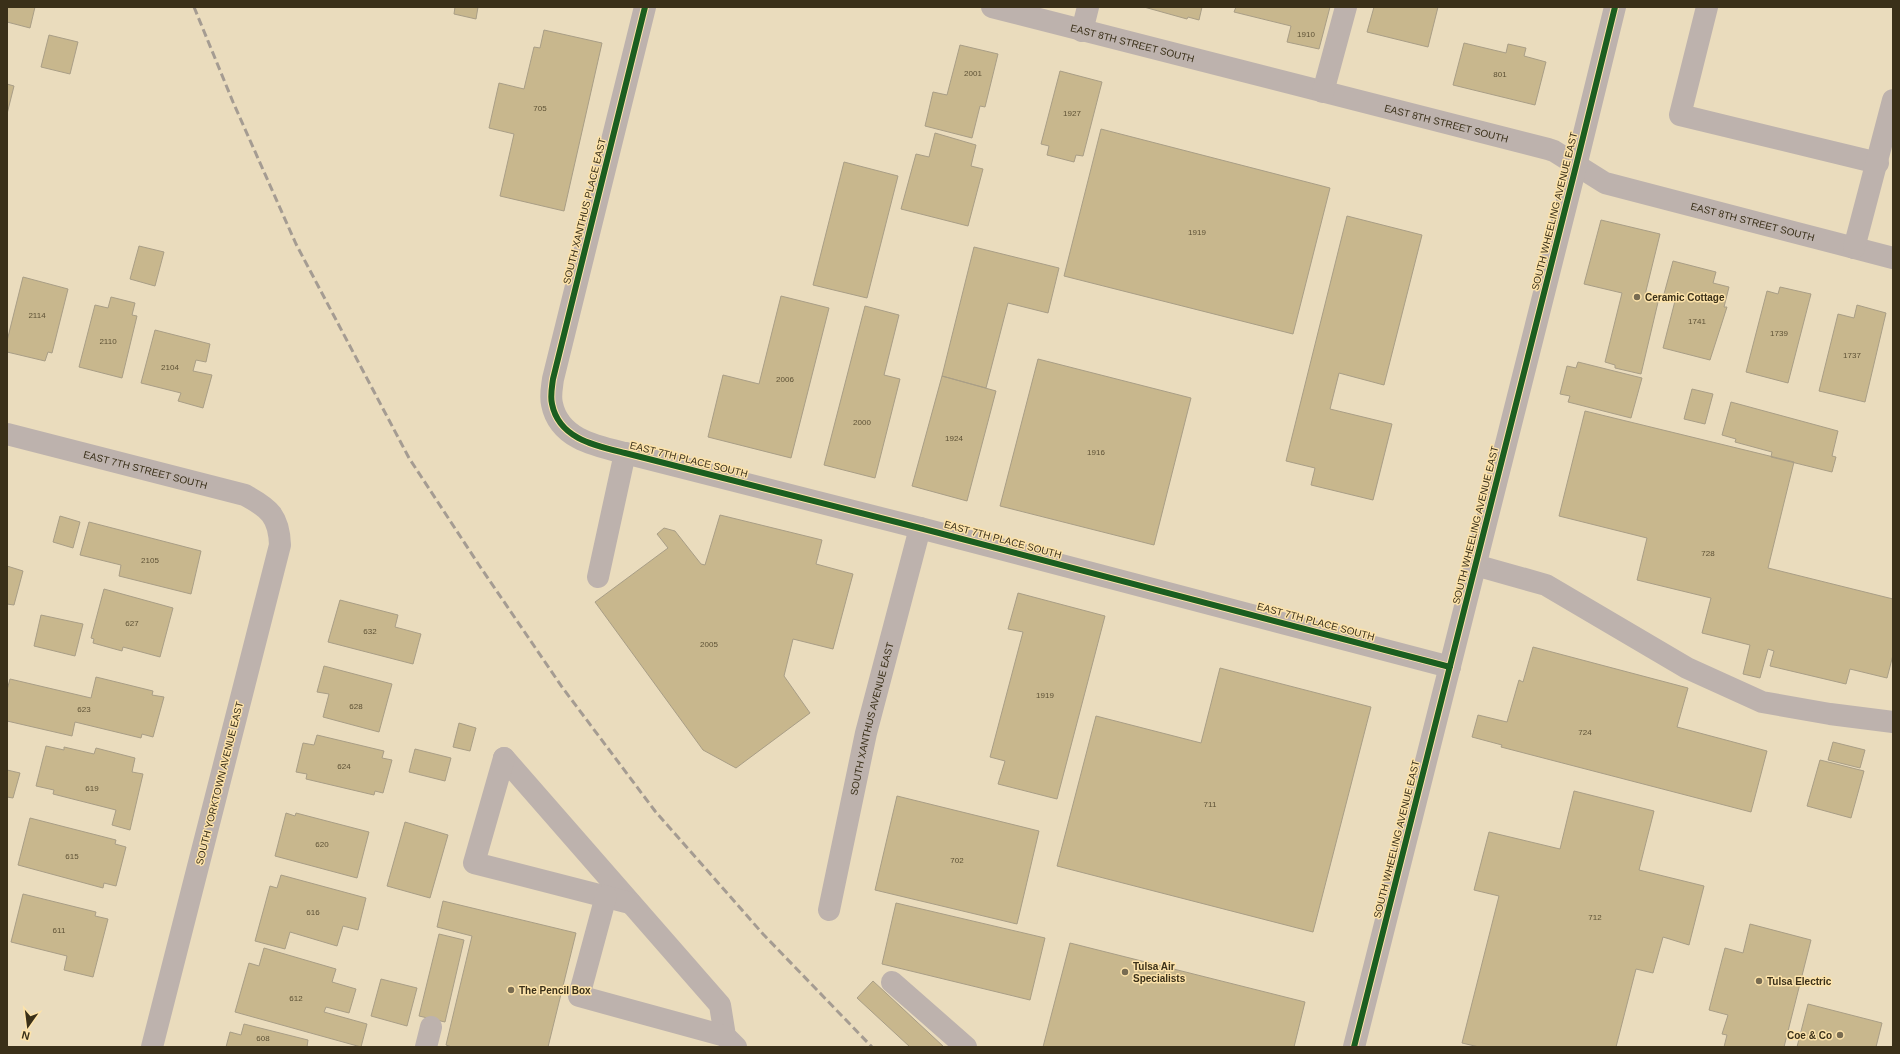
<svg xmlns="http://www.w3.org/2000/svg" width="1900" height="1054" viewBox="0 0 1900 1054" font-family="Helvetica,sans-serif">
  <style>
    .building { fill: #c8b78d; stroke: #a99e86 }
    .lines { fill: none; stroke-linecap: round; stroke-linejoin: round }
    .minor { stroke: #bdb2ad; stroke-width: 22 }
    .rail { stroke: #a59c92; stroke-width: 3; stroke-dasharray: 8 4; stroke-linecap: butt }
    .cycleway-casing { stroke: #fde3aa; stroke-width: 8 }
    .cycleway { stroke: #1b5e20; stroke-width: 6 }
    .poi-dot { fill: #786c52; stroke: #fde3aa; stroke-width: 1.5 }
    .labels { text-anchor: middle; stroke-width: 3; stroke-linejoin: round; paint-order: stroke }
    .number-label { font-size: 8px; fill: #5e5236 }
    .street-label { font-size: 10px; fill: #3a3019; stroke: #fde3aa }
    .poi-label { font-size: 10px; font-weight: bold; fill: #3a3019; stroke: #fde3aa; text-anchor: start }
  </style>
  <rect width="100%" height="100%" fill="#eadcbd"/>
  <path class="building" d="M7,7H35L30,28L7,22Z
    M455,7H478L476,19L454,14Z
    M1144,7H1202L1199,20L1188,17L1187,19Z
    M1236,7H1330L1319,49L1287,42L1291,26L1234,12Z
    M1374,7H1438L1428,47L1367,32Z
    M544,30L602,43L564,211L500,196L514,134L489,128L499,83L524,89L534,47L540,48Z
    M49,35L78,42L70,74L41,67Z
    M1464,43L1506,53L1508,44L1526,48L1524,56L1546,62L1535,105L1453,85Z
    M960,45L998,54L985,107L980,106L972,138L925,126L933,92L947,95Z
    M1060,71L1102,82L1083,156L1076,155L1074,162L1047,155L1049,146L1041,144Z
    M7,84L14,86L7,114Z
    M1101,129L1330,188L1293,334L1064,276Z
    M935,133L976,145L971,166L983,169L968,226L901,209L916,154L929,157Z
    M844,162L898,176L867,298L813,285Z
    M1347,216L1422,235L1384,385L1339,373L1330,409L1392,424L1373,500L1311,485L1315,468L1286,461Z
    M1601,220L1660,234L1645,295L1659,298L1641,374L1615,368V365L1605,362L1622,293L1584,284Z
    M139,246L164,252L155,286L130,279Z
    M974,247L1059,268L1048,313L1008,303L986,388L942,376Z
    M1673,261L1716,272L1713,283L1729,287L1724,307H1727L1710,360L1663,348L1676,297L1664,294Z
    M23,277L68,289L52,353L48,352L45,361L7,352V341Z
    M1780,287L1811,294L1788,383L1746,372L1767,291L1778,294Z
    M781,296L829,308L791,458L708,437L723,375L759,384Z
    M111,297L135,303L132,315L137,316L122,378L79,367L95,305L108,308Z
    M1857,305L1886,313L1865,402L1819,391L1838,314L1854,318Z
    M865,306L899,315L884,375L900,379L875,478L824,465Z
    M155,330L210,344L206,362L196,360L193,371L212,375L203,408L178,401L181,393L141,383Z
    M1038,359L1191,398L1154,545L1000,506Z
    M1578,362L1642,378L1631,418L1568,402L1570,396L1560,394L1567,366L1576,368Z
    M942,376L996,391L967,501L912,486Z
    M1692,389L1713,394L1705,424L1684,419Z
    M1731,402L1838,431L1832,456L1836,457L1832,472L1771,457L1772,452L1735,442L1736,439L1722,435Z
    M1585,411L1794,462L1768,568L1893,599V655L1887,678L1850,669L1846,684L1770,666L1774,651L1768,649L1760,678L1743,674L1750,645L1702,633L1711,598L1637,580L1647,538L1559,516Z
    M720,515L822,540L816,564L853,574L833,649L793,639L784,676L810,713L736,768L703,750L595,602L668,548L657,534L664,528L675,531L701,564L705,565Z
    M60,516L80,522L73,548L53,542Z
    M89,522L201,551L191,594L119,576L121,565L80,555Z
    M7,566L23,571L14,605L7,604Z
    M104,589L173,608L160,657L123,647L122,651L93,643L94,639L91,638Z
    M1018,593L1105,616L1057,799L998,784L1005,761L990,757L1023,632L1008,629Z
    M340,600L398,615L395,627L421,634L413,664L328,642Z
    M41,615L83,624L75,656L34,646Z
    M1533,647L1688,688L1677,727L1767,751L1751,812L1501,747L1502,745L1472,737L1478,715L1507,722L1519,680L1523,682Z
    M324,666L392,684L379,732L323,717L329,694L317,692Z
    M1220,668L1371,707L1313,932L1057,866L1096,716L1201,743Z
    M96,677L153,691L152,695L164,697L153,737L142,734L141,738L75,722L72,736L7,721V690L10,679L91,698Z
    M459,723L476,728L470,751L453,747Z
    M317,735L384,751L382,758L392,760L383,793L375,791L374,795L306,779L307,774L296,772L303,743L314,745Z
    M1833,742L1865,750L1860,768L1828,760Z
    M46,746L64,750V747L94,754L96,748L135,758L132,772L143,774L130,830L112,825L116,810L53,794L54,790L36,786Z
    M415,749L451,758L445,781L409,772Z
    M1820,760L1864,771L1851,818L1807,806Z
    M7,770L20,773L13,798L7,797Z
    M1574,791L1654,811L1639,870L1704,886L1689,945L1663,937L1653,973L1636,969L1616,1047H1479L1462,1043L1499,896L1474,890L1489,832L1560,849Z
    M897,796L1039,831L1017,924L875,890Z
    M286,813L295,816L296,813L369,832L357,878L275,856Z
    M30,818L116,840L115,844L126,847L116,886L104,883L103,888L18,865Z
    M405,822L448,835L430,898L387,886Z
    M281,875L366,898L358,930L343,926L337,946L290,932L285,949L255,941L270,886L277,888Z
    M23,894L96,912L95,916L108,919L93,977L64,970L67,956L11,942Z
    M443,901L576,933L548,1047H452L446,1045L472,936L437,927Z
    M896,903L1045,938L1030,1000L882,964Z
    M1750,924L1811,940L1784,1047H1724L1727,1035L1722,1034L1728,1015L1709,1010L1725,948L1743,953Z
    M439,934L464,940L445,1022L419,1016Z
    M1070,943L1305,1002L1294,1047H1043Z
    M264,948L336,969L332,982L356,989L349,1013L326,1007L324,1012L367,1024L361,1047L235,1012L249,963L259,966Z
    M381,979L417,988L407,1026L371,1016Z
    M873,981L944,1047H910L857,998Z
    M1808,1004L1882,1023L1876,1047H1797Z
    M244,1024L308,1040L307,1047H226L230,1032L241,1035Z"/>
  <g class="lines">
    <g class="minor">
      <path d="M645,7L553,379C552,387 550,396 552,404C559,439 596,446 625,453L920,528L1450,667"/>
      <path id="s1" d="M992,7L1548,149L1554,151L1605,183L1893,258"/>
      <path d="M1707,7L1680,115L1878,163"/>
      <path d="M1082,31L1088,7"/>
      <path d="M1323,92L1346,7"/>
      <path d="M1854,248L1893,100"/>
      <path id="s2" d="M7,434L245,495C269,508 279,516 280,545L152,1047"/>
      <path d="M1475,565L1546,585L1687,668L1762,702L1830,714L1893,722"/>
      <path d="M598,577L625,453"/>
      <path d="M504,758L720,1005L725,1036L736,1047"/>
      <path d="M504,758L474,863L630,903"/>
      <path d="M606,896L579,996L725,1036"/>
      <path id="s3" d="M829,910L866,733L920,528"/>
      <path d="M892,982L966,1047"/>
      <path d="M426,1047L431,1027"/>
      <path d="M1354,1047L1576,166L1615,7"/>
    </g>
    <path class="rail" d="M194,7L233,102L296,244L409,458L479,565L562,687L655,811L763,934L872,1047"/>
    <defs>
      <path id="cycleway" d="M645,7L553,379C552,387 550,396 552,404C559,439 596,446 625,453L920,528L1450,667
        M1354,1047L1576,166L1615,7"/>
    </defs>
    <use href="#cycleway" class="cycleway-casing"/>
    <use href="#cycleway" class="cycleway"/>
  </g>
  <g class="poi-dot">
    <circle cx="1637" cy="297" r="4"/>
    <circle cx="1125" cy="972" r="4"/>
    <circle cx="1759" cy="981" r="4"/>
    <circle cx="511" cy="990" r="4"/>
    <circle cx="1840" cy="1035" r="4"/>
  </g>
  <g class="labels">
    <g class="number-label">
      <text x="1306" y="37">1910</text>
      <text x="973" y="76">2001</text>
      <text x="1500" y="77">801</text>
      <text x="540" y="111">705</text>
      <text x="1072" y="116">1927</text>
      <text x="1197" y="235">1919</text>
      <text x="37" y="318">2114</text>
      <text x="1697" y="324">1741</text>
      <text x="1779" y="336">1739</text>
      <text x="108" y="344">2110</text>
      <text x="1852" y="358">1737</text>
      <text x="170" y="370">2104</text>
      <text x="785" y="382">2006</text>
      <text x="862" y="425">2000</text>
      <text x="954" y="441">1924</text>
      <text x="1096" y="455">1916</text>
      <text x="1708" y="556">728</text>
      <text x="150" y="563">2105</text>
      <text x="132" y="626">627</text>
      <text x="370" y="634">632</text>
      <text x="709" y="647">2005</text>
      <text x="1045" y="698">1919</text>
      <text x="356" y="709">628</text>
      <text x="84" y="712">623</text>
      <text x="1585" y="735">724</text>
      <text x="344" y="769">624</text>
      <text x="92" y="791">619</text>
      <text x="1210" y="807">711</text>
      <text x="322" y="847">620</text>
      <text x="72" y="859">615</text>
      <text x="957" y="863">702</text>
      <text x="313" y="915">616</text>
      <text x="1595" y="920">712</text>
      <text x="59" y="933">611</text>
      <text x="296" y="1001">612</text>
      <text x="263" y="1041">608</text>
    </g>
    <g class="street-label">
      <text dy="4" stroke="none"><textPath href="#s1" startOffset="145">EAST 8TH STREET SOUTH</textPath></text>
      <text dy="4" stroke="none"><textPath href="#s1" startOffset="469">EAST 8TH STREET SOUTH</textPath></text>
      <text transform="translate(584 211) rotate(-76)" y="4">SOUTH XANTHUS PLACE EAST</text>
      <text transform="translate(1554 211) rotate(-76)" y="4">SOUTH WHEELING AVENUE EAST</text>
      <text dy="4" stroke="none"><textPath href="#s1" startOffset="793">EAST 8TH STREET SOUTH</textPath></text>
      <text transform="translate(689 459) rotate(14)" y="4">EAST 7TH PLACE SOUTH</text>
      <text dy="4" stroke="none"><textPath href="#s2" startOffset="143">EAST 7TH STREET SOUTH</textPath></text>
      <text transform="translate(1475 525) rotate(-76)" y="4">SOUTH WHEELING AVENUE EAST</text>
      <text transform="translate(1003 539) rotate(15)" y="4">EAST 7TH PLACE SOUTH</text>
      <text transform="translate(1316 621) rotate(15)" y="4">EAST 7TH PLACE SOUTH</text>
      <text dy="4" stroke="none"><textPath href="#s3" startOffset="196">SOUTH XANTHUS AVENUE EAST</textPath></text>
      <text transform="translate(219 783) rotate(-76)" y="4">SOUTH YORKTOWN AVENUE EAST</text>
      <text transform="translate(1396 839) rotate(-76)" y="4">SOUTH WHEELING AVENUE EAST</text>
    </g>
    <g class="poi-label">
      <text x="1645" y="301">Ceramic Cottage</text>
      <text x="1133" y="970">Tulsa Air<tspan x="1133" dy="12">Specialists</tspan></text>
      <text x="1767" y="985">Tulsa Electric</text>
      <text x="519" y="994">The Pencil Box</text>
      <text x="1832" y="1039" text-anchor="end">Coe &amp; Co</text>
    </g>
  </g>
  <rect width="1900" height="1054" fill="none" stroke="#3a3019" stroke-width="16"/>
  <g transform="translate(28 1026) rotate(194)" stroke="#fde3aa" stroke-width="3" paint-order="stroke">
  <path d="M0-3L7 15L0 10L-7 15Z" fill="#3a3019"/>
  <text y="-6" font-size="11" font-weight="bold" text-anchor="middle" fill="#3a3019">N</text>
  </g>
</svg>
